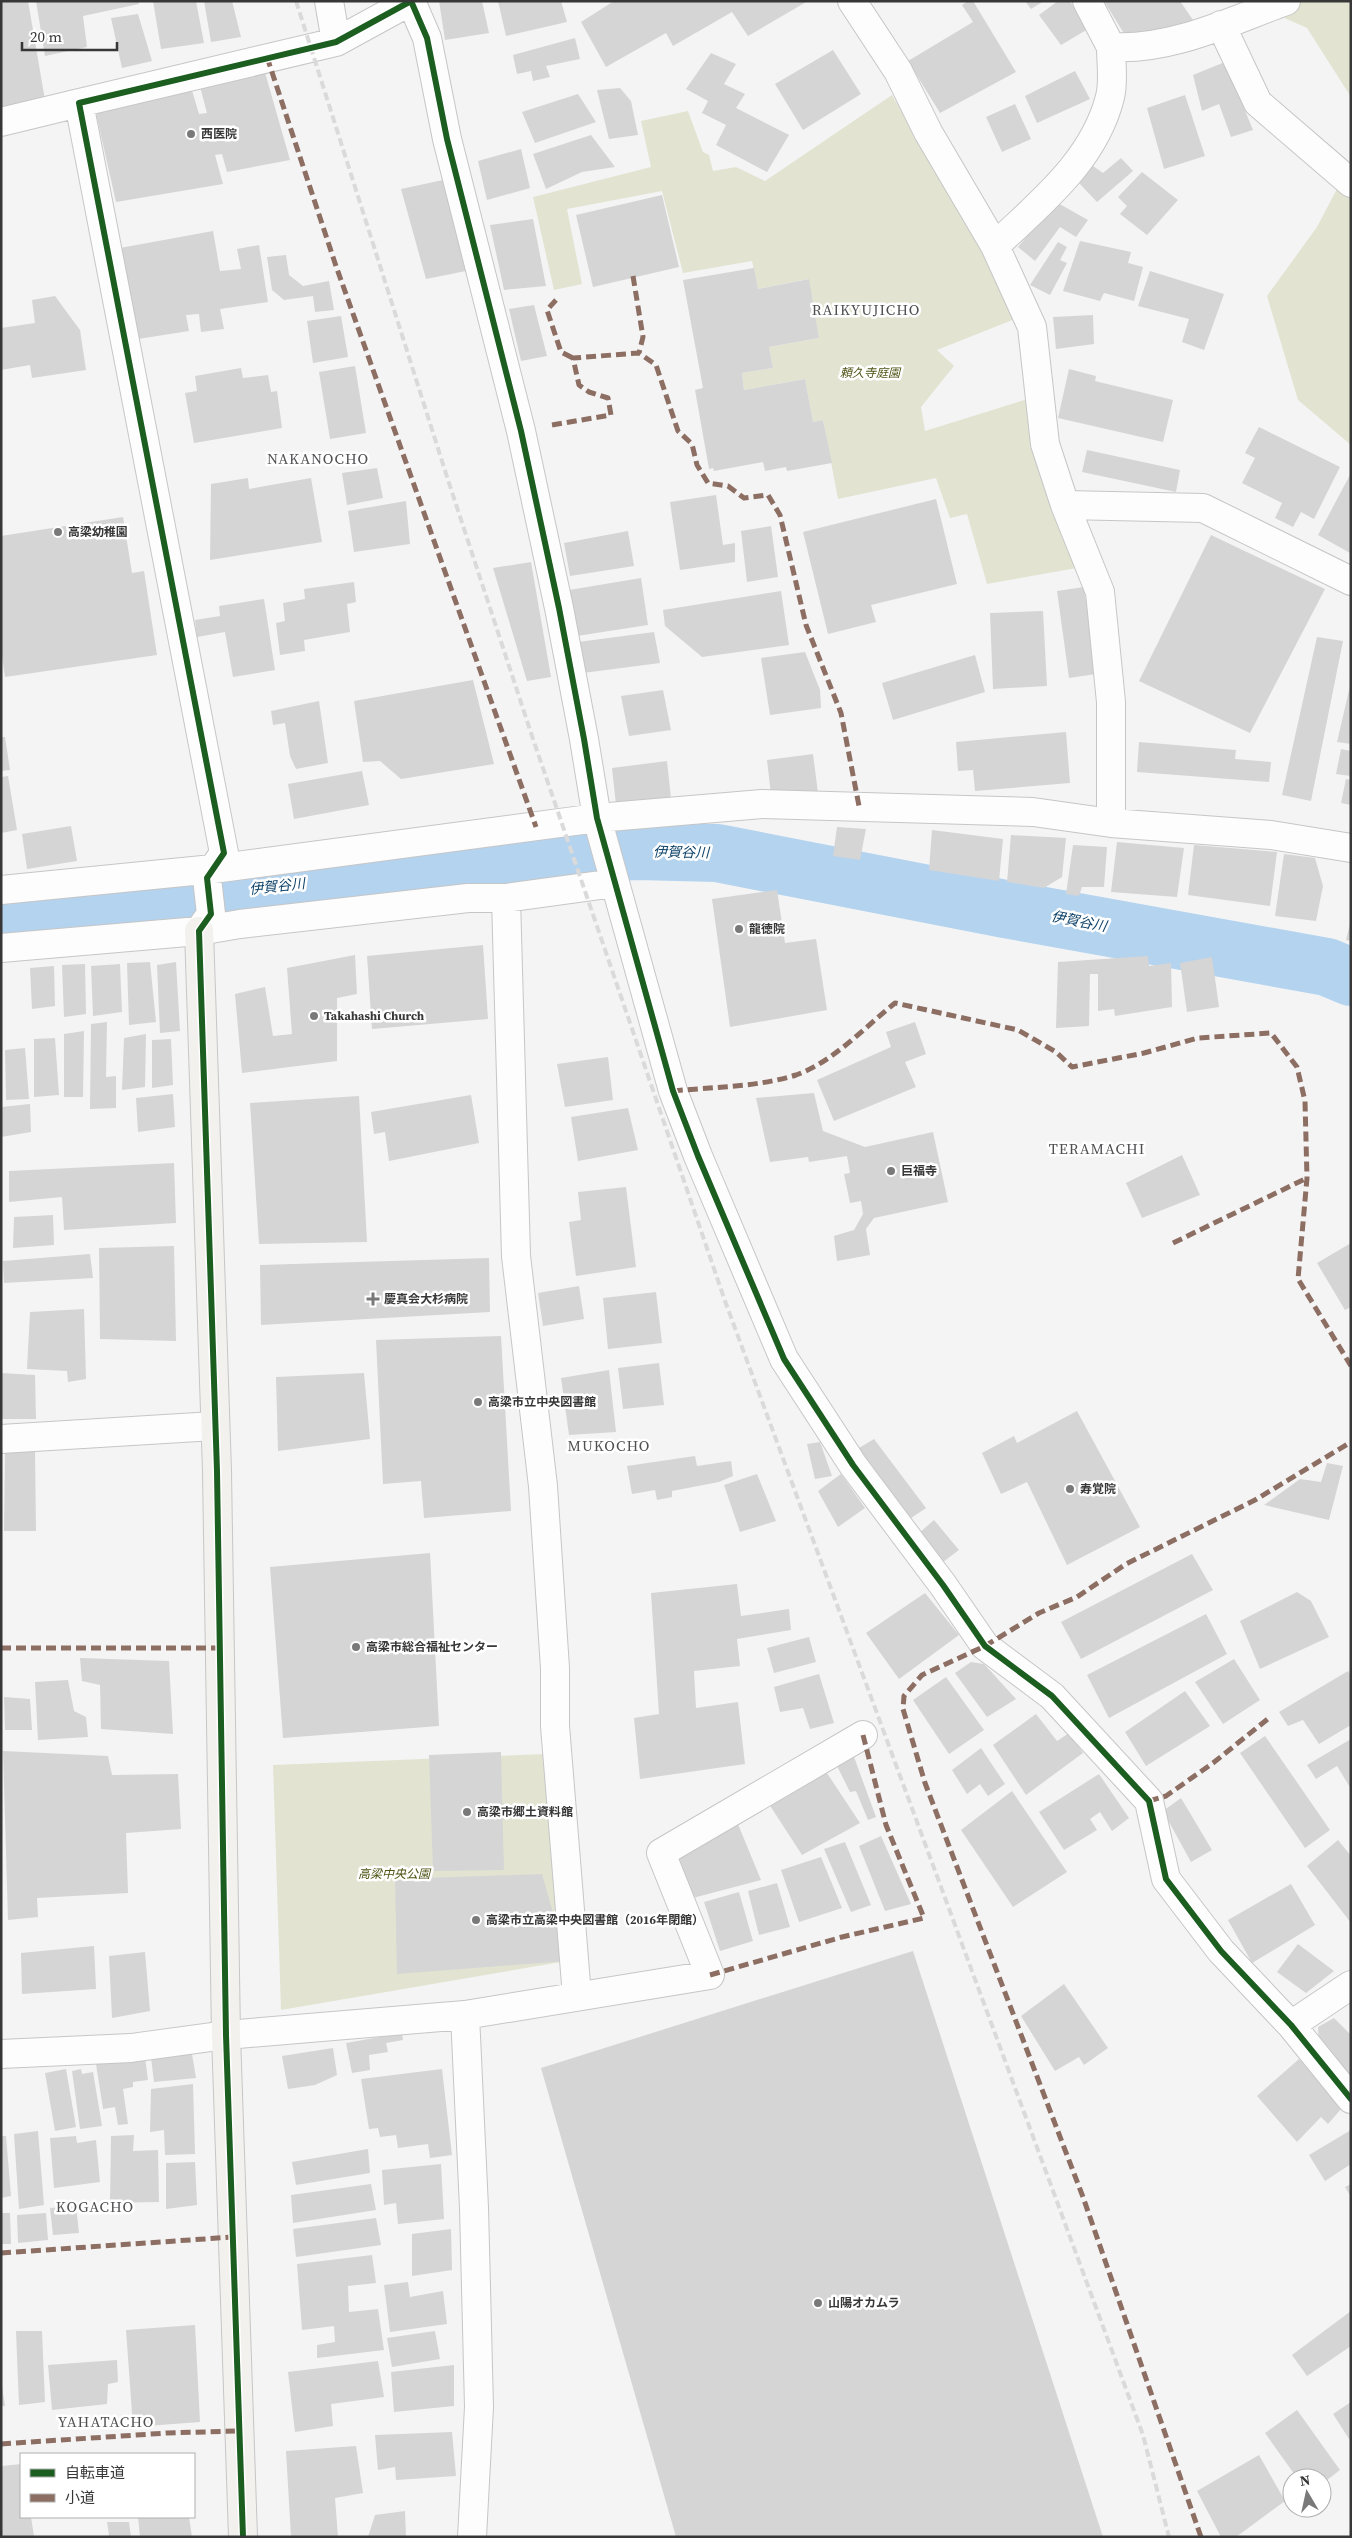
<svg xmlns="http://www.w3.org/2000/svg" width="1352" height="2538" viewBox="0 0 1352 2538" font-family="'Source Serif 4','Noto Sans JP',serif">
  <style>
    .green { fill: #e2e4d1 }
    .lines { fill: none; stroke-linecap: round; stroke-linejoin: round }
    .river { stroke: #b3d3ef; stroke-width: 58 }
    .building { fill: #d5d5d6 }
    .street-casing { stroke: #c6c6c7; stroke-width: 30 }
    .secondary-casing { stroke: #c6c6c7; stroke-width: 30 }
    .street { stroke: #fdfdfe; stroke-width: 28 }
    .secondary { stroke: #f2f1ed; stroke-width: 28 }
    .rail { stroke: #dadadb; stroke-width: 4; stroke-dasharray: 8 4; stroke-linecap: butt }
    .quiet { stroke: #8d6e63; stroke-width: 5; stroke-dasharray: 10 5; stroke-linecap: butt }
    .cycleway-casing { stroke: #fff; stroke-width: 9 }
    .cycleway { stroke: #1b5e20; stroke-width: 6 }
    .poi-dot { fill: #79797a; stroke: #fff; stroke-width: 2 }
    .labels { text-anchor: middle; stroke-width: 5; stroke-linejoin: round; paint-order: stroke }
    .poi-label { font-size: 12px; font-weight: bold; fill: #373738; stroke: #fff; text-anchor: start }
    .park-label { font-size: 12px; font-style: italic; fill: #4f5313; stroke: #fff }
    .water-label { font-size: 14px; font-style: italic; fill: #0f4369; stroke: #fff }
    .quarter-label { font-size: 15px; letter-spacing: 1px; fill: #505053; stroke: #fff }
  </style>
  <rect width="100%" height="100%" fill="#f4f4f5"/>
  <path class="green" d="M1246,1H1351V97L1307,28Z
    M892,95L1002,283L1020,317L937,350L954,366L921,407L925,431L1034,397L1077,568L987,584L967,514L950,518L936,478L838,499L823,420L813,422L805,379L744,390L742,373L773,368L769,347L819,338L808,279L758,289L752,261L683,273L662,191L567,209L582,284L554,290L533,197L651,167L641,121L688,111L703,152L709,155L713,171L736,167L765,181Z
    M1351,162V445L1298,400L1267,296L1317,227Z
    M544,1754L567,1961L281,2010L273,1765Z"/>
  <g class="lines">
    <path class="river" d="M1,916L266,889L555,855L638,851L717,853L1005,909L1327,967L1351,977"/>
  </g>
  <path class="building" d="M1,1H28L45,100L1,110Z
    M36,1H139V4L83,16L87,47L45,56Z
    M153,1H196L204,43L161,49Z
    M204,1H232L241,37L211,42Z
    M439,1H482L489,33L445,40Z
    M498,1H561L567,22L506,36Z
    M614,1H808L748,36L732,12L673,46L666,33L606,67L581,22Z
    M968,1H973L1016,72L940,113L908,61L973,22L962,5Z
    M1025,1H1044L1031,9Z
    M1058,1H1070L1088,29L1061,45L1039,15Z
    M1104,1H1180L1197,26L1128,40Z
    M138,14L152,61L122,68L111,18Z
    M575,38L580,59L546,66L550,77L533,81L531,71L517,74L513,55Z
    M833,50L861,94L803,130L775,84Z
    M711,53L736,64L724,84L745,94L736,108L789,135L767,172L716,145L726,125L702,113L708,101L686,89Z
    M1225,62L1253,130L1231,137L1219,104L1202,111L1193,75Z
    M264,69L290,160L227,172L222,154L215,155L223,184L116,202L95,109L191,87L199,114L207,113L199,83Z
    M1075,71L1090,99L1037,123L1025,96Z
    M620,88L631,101L638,135L609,139L597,90Z
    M578,94L596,122L535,143L522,112Z
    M1185,95L1205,156L1164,169L1147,108Z
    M1015,104L1031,139L1002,152L986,117Z
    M591,135L615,167L582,172L546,189L533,154Z
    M521,149L530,188L487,200L478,161Z
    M1121,158L1133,171L1097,202L1078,182L1093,166L1103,173Z
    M1142,172L1178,200L1147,235L1120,214L1127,206L1118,197Z
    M443,180L466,271L426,279L401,189Z
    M662,195L679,267L593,287L576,215Z
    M1056,202L1088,220L1076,237L1060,227L1035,261L1018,247Z
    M533,219L546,286L504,290L490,225Z
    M213,231L220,271L241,269L237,249L259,245L268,302L220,309L224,329L201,332L199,314L186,315L189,331L138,339L120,248Z
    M1080,241L1131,252L1128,263L1143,267L1134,301L1104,293L1100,301L1063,291Z
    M1058,242L1067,247L1060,260L1067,263L1050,295L1030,285Z
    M286,255L289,275L303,286L329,281L334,310L315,312L313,296L284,300L272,290L267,257Z
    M754,268L758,289L809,279L819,338L769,347L773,368L742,373L744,390L805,379L813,422L823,420L832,463L787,471L786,467L765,471L763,462L714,471L713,468L709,469L695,390L703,388L683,280Z
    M1150,271L1224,294L1204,350L1182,342L1189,319L1138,306Z
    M55,296L80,330L86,370L32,378L30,365L1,370V328L35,323L32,300Z
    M534,305L547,356L521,361L509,309Z
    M1093,315L1094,344L1056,349L1053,317Z
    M341,316L348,357L313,363L307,321Z
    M355,366L366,433L330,439L319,372Z
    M241,368L243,378L268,375L271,392L277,391L282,428L194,443L185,393L197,391L195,376Z
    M1069,369L1096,376L1095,381L1173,400L1163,442L1058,418Z
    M1259,427L1340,467L1314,519L1301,512L1293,527L1275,518L1282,503L1242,483L1255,458L1245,453Z
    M1087,450L1180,470L1176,492L1082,472Z
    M377,468L383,498L347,505L342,473Z
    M1351,473V551L1350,553L1318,535Z
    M248,478L249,489L311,478L322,542L210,560L211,484Z
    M716,495L723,545L735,543V562L680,570L670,502Z
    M936,499L957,584L871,605L876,622L828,634L803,532Z
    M406,501L410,544L354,552L348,511Z
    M123,517L132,573L144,571L157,655L5,677L1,649V536Z
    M771,526L778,577L747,582L741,531Z
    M628,531L634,566L570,576L564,543Z
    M1211,535L1325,589L1250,733L1139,681Z
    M531,562L551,677L527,681L493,568Z
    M641,578L648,625L577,636L569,590Z
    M354,582L356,602L347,604L350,632L304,640L305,651L280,655L276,623L285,621L283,603L305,599L304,589Z
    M1084,587L1096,674L1069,678L1057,591Z
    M781,591L789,645L702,657L665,626L663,610Z
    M264,599L275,670L233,677L225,632L197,637L195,620L220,616L219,606Z
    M1043,611L1047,686L993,689L990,613Z
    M654,632L660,663L583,673L578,642Z
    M1317,637L1343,641L1311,801L1282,795Z
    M805,652L820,690L821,708L770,715L761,658Z
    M975,655L985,692L893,720L882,683Z
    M473,680L494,764L401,779L380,761L363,762L354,701Z
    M1350,686H1351V744L1337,742Z
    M663,690L671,730L629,736L621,696Z
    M319,701L328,763L296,769L290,756L285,723L273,725L271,711Z
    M1066,732L1070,783L975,791L973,770L958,771L956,742Z
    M1,737H5L10,770L1,771Z
    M1139,742L1236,750L1235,759L1271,762L1269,782L1137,772Z
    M1341,749L1351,751V776L1336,774Z
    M813,754L818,793L771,795L767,760Z
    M667,761L671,798L616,805L612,768Z
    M362,771L369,805L294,819L288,784Z
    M8,776L17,830L1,833V777Z
    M1346,779L1351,780V805L1341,803Z
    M71,826L77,861L27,869L22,834Z
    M837,827L866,829L860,860L833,856Z
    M932,830L1003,839L999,881L929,870Z
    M1011,835L1066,838L1062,877L1044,888L1007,882Z
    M1117,842L1184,848L1177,897L1111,892Z
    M1073,845L1107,847L1104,887H1082L1079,896L1066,894Z
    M1194,845L1277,852L1270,906L1188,895Z
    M1284,854L1315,858L1323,886L1316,921L1275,916Z
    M777,890L785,943L816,939L827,1010L730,1027L712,899Z
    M1350,924H1351V941L1346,940Z
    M483,945L488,1019L372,1029L367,956Z
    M355,955L357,994L337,998V1061L242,1073L235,994L265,987L273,1036L292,1034L287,968Z
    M1148,956L1149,966L1171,963L1172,1007L1115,1016L1114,1009L1098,1011V974H1090L1089,1026L1056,1028L1058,962Z
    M1212,957L1219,1007L1187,1012L1180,963Z
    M150,962L156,1022L129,1025L127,963Z
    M176,962L180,1031L160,1033L157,965Z
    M85,964L86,1014L64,1017L62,965Z
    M120,964L122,1012L93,1016L91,966Z
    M54,966L55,1006L32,1009L30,968Z
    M107,1022L106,1077L116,1076V1108L90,1109L91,1024Z
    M915,1022L926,1054L905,1062L916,1087L834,1121L817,1080L891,1047L886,1032Z
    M84,1031L83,1097H64V1034Z
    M146,1034L145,1087L122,1090L124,1038Z
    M55,1038L59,1095L34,1097V1039Z
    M171,1039L173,1085L152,1088V1040Z
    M25,1048L29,1099L6,1100L5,1050Z
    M608,1057L613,1100L565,1107L557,1064Z
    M814,1093L823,1131L865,1147L933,1132L948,1202L874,1218L866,1229L870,1255L837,1261L834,1236L854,1230L863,1214L861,1201L850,1203L844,1174L850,1173L847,1156L809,1162L808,1157L770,1162L756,1098Z
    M173,1094L175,1127L138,1132L136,1098Z
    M471,1095L479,1143L389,1161L385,1132L374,1134L371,1112Z
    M359,1096L367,1242L259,1244L250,1103Z
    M30,1104L31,1132L1,1137L2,1107Z
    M628,1108L638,1150L578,1161L571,1117Z
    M1182,1155L1200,1195L1142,1218L1126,1183Z
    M174,1163L176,1223L64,1230L62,1197L9,1202V1171Z
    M626,1187L636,1267L576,1276L569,1222L581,1220L578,1192Z
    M53,1215L54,1245L13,1248L14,1217Z
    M1351,1243V1307L1345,1310L1317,1263Z
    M174,1246L176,1341L100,1339L99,1248Z
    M90,1254L93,1278L4,1283L3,1261Z
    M489,1258L490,1312L261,1325L260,1265Z
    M579,1286L584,1319L543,1326L538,1293Z
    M656,1292L662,1343L608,1349L603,1298Z
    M84,1309L86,1379L68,1382L67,1371L27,1369L30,1312Z
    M501,1336L511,1511L424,1518L421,1481L383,1484L376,1340Z
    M659,1363L664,1405L623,1409L618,1368Z
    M609,1370L616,1432L569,1435L561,1378Z
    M1,1373L35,1375L36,1419H1Z
    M364,1373L370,1439L278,1451L276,1377Z
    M1077,1411L1140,1527L1067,1565L1027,1482L1001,1494L982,1453L1014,1436L1017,1443Z
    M874,1439L926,1508L908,1520L859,1448Z
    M820,1442L832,1476L815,1479L807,1444Z
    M5,1451H35L36,1531H4Z
    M695,1456L697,1466L731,1461L733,1476L719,1482L672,1491V1497L657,1500L655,1490L632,1494L627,1466Z
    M1327,1463L1343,1466L1329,1520L1264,1505L1300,1479L1321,1482Z
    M757,1474L776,1521L740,1532L724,1485Z
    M841,1474L865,1508L838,1527L818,1491Z
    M934,1520L959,1550L939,1565L918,1534Z
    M430,1553L439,1726L283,1738L270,1567Z
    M1192,1554L1213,1590L1081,1659L1061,1622Z
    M737,1584L741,1616L789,1609L791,1630L737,1639L740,1666L694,1671L696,1708L738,1702L745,1764L640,1779L634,1718L659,1714L651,1593Z
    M1297,1592L1311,1601L1329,1637L1260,1669L1240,1621Z
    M925,1593L959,1635L899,1679L866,1633Z
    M1206,1614L1227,1654L1109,1718L1087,1675Z
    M809,1637L816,1662L774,1673L767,1648Z
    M80,1658L169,1661L173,1734L101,1729L100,1685L82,1681Z
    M1234,1659L1260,1700L1223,1724L1195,1682Z
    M971,1662L984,1664L1016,1699L987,1717L955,1673Z
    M1348,1671L1351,1676V1725L1319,1744L1303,1720L1288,1726L1279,1712Z
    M819,1674L834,1723L810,1729L803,1708L780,1712L774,1687Z
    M946,1677L984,1730L949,1754L913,1700Z
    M68,1680L74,1711L86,1717L88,1737L38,1740L35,1682Z
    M1185,1691L1210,1726L1146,1766L1125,1732Z
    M4,1697L30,1699L32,1730H5Z
    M1036,1714L1057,1741L1069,1733L1083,1753L1026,1795L993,1745Z
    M1265,1736L1330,1830L1305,1848L1240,1753Z
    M1351,1739V1789L1337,1766L1316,1779L1307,1765Z
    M850,1746L876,1817L868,1820L856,1791L850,1792L834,1760Z
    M981,1748L1005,1784L988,1796L980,1784L967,1794L952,1770Z
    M3,1751L108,1756L112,1775L178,1774L181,1829L126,1833L128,1893L37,1898L38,1917L8,1920Z
    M501,1752L504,1870L433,1871L429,1755Z
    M823,1767L860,1823L802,1855L767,1801Z
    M1099,1774L1129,1818L1112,1831L1100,1812L1090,1819L1097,1830L1064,1850L1039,1812Z
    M1012,1791L1067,1872L1013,1907L961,1830Z
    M1181,1798L1212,1850L1191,1862L1163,1811Z
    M735,1817L761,1880L689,1899L673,1857Z
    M881,1836L911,1904L885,1911L859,1846Z
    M1338,1840L1351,1856V1923L1307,1866Z
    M845,1842L871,1905L851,1912L824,1849Z
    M821,1857L842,1908L799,1922L781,1870Z
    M542,1874L567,1961L397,1974L395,1879Z
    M777,1883L790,1927L759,1935L748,1891Z
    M1291,1884L1315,1925L1252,1963L1228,1920Z
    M739,1892L753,1941L720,1951L704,1902Z
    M1298,1944L1334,1971L1306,1993L1277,1972Z
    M94,1946L96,1989L22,1994L21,1953Z
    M913,1951L1103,2537H676L541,2068Z
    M145,1952L150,2011L112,2018L109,1956Z
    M1064,1984L1108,2048L1084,2065L1079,2057L1055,2071L1021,2016Z
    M1334,2018L1351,2035V2078L1319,2045L1318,2027Z
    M402,2033L403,2040L386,2043L388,2052L369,2055L370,2070L352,2073L346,2043Z
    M333,2048L337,2075L315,2085L288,2089L282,2056Z
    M192,2054L196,2078L154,2082L151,2058Z
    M145,2057L148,2080L133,2082V2087L123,2089L128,2124L118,2125L115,2107L103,2109L96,2064Z
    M1299,2059L1342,2108L1328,2124L1321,2117L1297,2142L1257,2096Z
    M66,2069L76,2127L55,2131L45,2073Z
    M81,2069L82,2074L93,2072L102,2126L80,2129L72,2071Z
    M442,2069L452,2155L430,2158L428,2144L398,2148L396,2135L380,2137L378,2128L369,2129L361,2079Z
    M193,2084L195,2154L165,2155L164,2130L150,2132L151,2089Z
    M1351,2130V2164L1325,2181L1309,2155Z
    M38,2131L44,2205L19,2209L14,2134Z
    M134,2135L133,2151L158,2150L159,2202L110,2203L111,2136Z
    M1,2136H6L11,2196L1,2198Z
    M76,2136L77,2143L96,2140L100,2182L54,2188L50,2138Z
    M368,2149L370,2173L296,2185L292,2162Z
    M195,2162L197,2205L166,2209V2163Z
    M441,2164L444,2219L398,2224L396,2203L384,2205L382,2170Z
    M371,2184L376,2210L293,2223L291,2195Z
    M1351,2184V2197L1345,2187Z
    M76,2206L79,2233L53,2235L50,2208Z
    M1,2213H10L11,2244H1Z
    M46,2213L48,2240L18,2243L17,2215Z
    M376,2218L381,2245L296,2257L293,2229Z
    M451,2229L452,2270L412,2276V2234Z
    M372,2255L376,2283L348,2286L349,2312L378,2309L384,2350L317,2358V2345L335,2342L334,2326L302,2330L297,2264Z
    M408,2282L410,2297L443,2291L447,2324L390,2332L384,2285Z
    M1351,2311V2346L1307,2376L1292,2355Z
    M195,2325L200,2422L133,2427L126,2330Z
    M16,2331H42L45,2402L19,2405Z
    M435,2331L440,2359L392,2367L387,2338Z
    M117,2360L118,2382L108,2384L107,2404L52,2410L48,2365Z
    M378,2361L384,2397L331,2404L333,2426L295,2432L288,2372Z
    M454,2365V2406L394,2412L391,2372Z
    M2,2386L5,2406H1V2387Z
    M1351,2402V2442L1333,2414Z
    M1297,2410L1340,2470L1322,2484V2478H1297L1265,2433Z
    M452,2432L456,2476L396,2480L395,2467L378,2470L375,2435Z
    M356,2446L363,2493L335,2498L338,2537H291L286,2451Z
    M1259,2455L1285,2501L1236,2537H1221L1197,2491Z
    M21,2464V2517H31L34,2536L1,2537L2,2466Z
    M405,2511L406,2537H368L375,2515Z
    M138,2517H189L192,2537H140Z
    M107,2522H129L131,2537H106L109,2535Z"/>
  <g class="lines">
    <defs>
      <path id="street" d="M329,1L336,42
        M411,1L427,38L447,139L521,431L559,608L584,739L597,818L673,1091L698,1156L784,1359L853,1465L943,1585L985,1646L1052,1696L1149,1801L1166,1879L1221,1951L1291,2025L1351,2099
        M852,1L898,71L928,132L995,246L1032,327L1045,444L1065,505L1100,592L1111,702V823
        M1087,1L1111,47
        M1221,25L1258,103L1351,183
        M1,122L79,103
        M995,246C1040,203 1094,161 1110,97C1114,82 1111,62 1111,47C1171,51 1231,21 1286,1
        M1065,505L1203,508L1351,581
        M1,890L213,869L597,818L762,804L1033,812L1111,823L1271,835L1351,848
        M506,898L516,1256L543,1486L555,1668V1726L577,1996
        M199,931L211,914L207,878L224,853L79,103L336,42L411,1
        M1,948L199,931L240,924L468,898H506L615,883
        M1,1439L214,1426
        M465,2015L474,2208L479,2407L472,2537
        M1291,2025L1351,1985
        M1,2054L131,2048L226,2035L465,2015L710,1975L661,1853L863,1735"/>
      <path id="secondary" d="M199,931L217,1471L226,2035L243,2537"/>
    </defs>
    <use href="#street" class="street-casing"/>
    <use href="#secondary" class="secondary-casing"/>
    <use href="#street" class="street"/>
    <use href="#secondary" class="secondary"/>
    <path class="rail" d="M296,1L448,480L532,736L725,1301L1143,2435L1169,2537"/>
    <path class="quiet" d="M267,57L336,266L536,827
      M633,276L643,337L639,353
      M556,300L547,310L561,352L573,358
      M552,425L611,415L608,398L589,392L579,385L573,358L639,353L656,365L678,431L692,444L697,465L708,483L728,486L744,498L768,495L780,515L806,625L841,713L859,806
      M673,1091C713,1087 758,1087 796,1075C833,1062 865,1027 895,1003L1018,1030L1056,1052L1072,1067L1144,1053L1198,1038L1271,1033L1297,1067L1305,1101L1307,1178L1298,1279L1351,1366
      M1173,1243L1307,1178
      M1,1648H219
      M1149,1801L1166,1796L1213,1763L1269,1718
      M710,1975L842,1937L924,1918L886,1825L863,1735
      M1,2253L233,2237
      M1,2444L167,2433L239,2431
      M1201,2537L1083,2197L925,1783L903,1709L904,1696L922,1675L985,1646L1039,1613L1077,1597L1126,1564L1255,1500L1351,1442"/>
    <defs>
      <path id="cycleway" d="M411,1L427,38L447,139L521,431L559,608L584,739L597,818L673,1091L698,1156L784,1359L853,1465L943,1585L985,1646L1052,1696L1149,1801L1166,1879L1221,1951L1291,2025L1351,2099
        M243,2537L226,2035L217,1471L199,931L211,914L207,878L224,853L79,103L336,42L411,1"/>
    </defs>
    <use href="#cycleway" class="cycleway-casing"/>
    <use href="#cycleway" class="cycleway"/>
  </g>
  <g class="poi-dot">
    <circle cx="191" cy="134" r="5"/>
    <circle cx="58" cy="532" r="5"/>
    <circle cx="739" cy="929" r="5"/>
    <circle cx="314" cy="1016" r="5"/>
    <circle cx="891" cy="1171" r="5"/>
    <path d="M370.5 1291.5h5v5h5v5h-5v5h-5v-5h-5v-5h5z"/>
    <circle cx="478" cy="1402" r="5"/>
    <circle cx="1070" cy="1489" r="5"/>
    <circle cx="356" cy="1647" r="5"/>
    <circle cx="467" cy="1812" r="5"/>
    <circle cx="476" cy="1920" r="5"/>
    <circle cx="818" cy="2303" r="5"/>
  </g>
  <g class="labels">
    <g class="poi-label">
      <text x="201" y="138">西医院</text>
      <text x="68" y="536">高梁幼稚園</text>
      <text x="749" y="933">龍徳院</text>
      <text x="324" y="1020">Takahashi Church</text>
      <text x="901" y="1175">巨福寺</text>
      <text x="384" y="1303">慶真会大杉病院</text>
      <text x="488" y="1406">高梁市立中央図書館</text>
      <text x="1080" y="1493">寿覚院</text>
      <text x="366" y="1651">高梁市総合福祉センター</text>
      <text x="477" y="1816">高梁市郷土資料館</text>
      <text x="486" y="1924">高梁市立高梁中央図書館（2016年閉館）</text>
      <text x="828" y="2307">山陽オカムラ</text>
    </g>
    <g class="park-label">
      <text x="870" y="377">頼久寺庭園</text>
      <text x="394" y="1878">高梁中央公園</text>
    </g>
    <g class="water-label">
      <text transform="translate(681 852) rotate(1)" y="5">伊賀谷川</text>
      <text transform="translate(277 886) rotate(-6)" y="5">伊賀谷川</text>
      <text transform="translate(1079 921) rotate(11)" y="5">伊賀谷川</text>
    </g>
    <g class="quarter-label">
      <text x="866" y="315">RAIKYUJICHO</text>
      <text x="318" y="464">NAKANOCHO</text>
      <text x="1097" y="1154">TERAMACHI</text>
      <text x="609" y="1451">MUKOCHO</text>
      <text x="95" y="2212">KOGACHO</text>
      <text x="106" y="2427">YAHATACHO</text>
    </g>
  </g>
  <rect width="1352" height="2538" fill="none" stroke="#373738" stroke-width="5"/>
  <rect x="20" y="2453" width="175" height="65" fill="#ffffff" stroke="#afafaf"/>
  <rect x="30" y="2469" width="25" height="8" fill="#1b5e20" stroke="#afafaf"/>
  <text x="65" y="2478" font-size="15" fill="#373738">自転車道</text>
  <rect x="30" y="2494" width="25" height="8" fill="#8d6e63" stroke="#afafaf"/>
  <text x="65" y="2503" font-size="15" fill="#373738">小道</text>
  <g transform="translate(1307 2493) rotate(351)"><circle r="24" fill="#ffffff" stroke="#afafaf"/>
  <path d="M0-4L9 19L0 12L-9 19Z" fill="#79797a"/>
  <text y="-8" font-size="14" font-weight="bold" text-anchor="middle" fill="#373738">N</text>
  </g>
  <path d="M22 42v8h95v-8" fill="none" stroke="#373738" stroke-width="2.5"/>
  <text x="30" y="42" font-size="15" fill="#373738" stroke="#ffffff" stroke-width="4" paint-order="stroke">20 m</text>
</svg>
